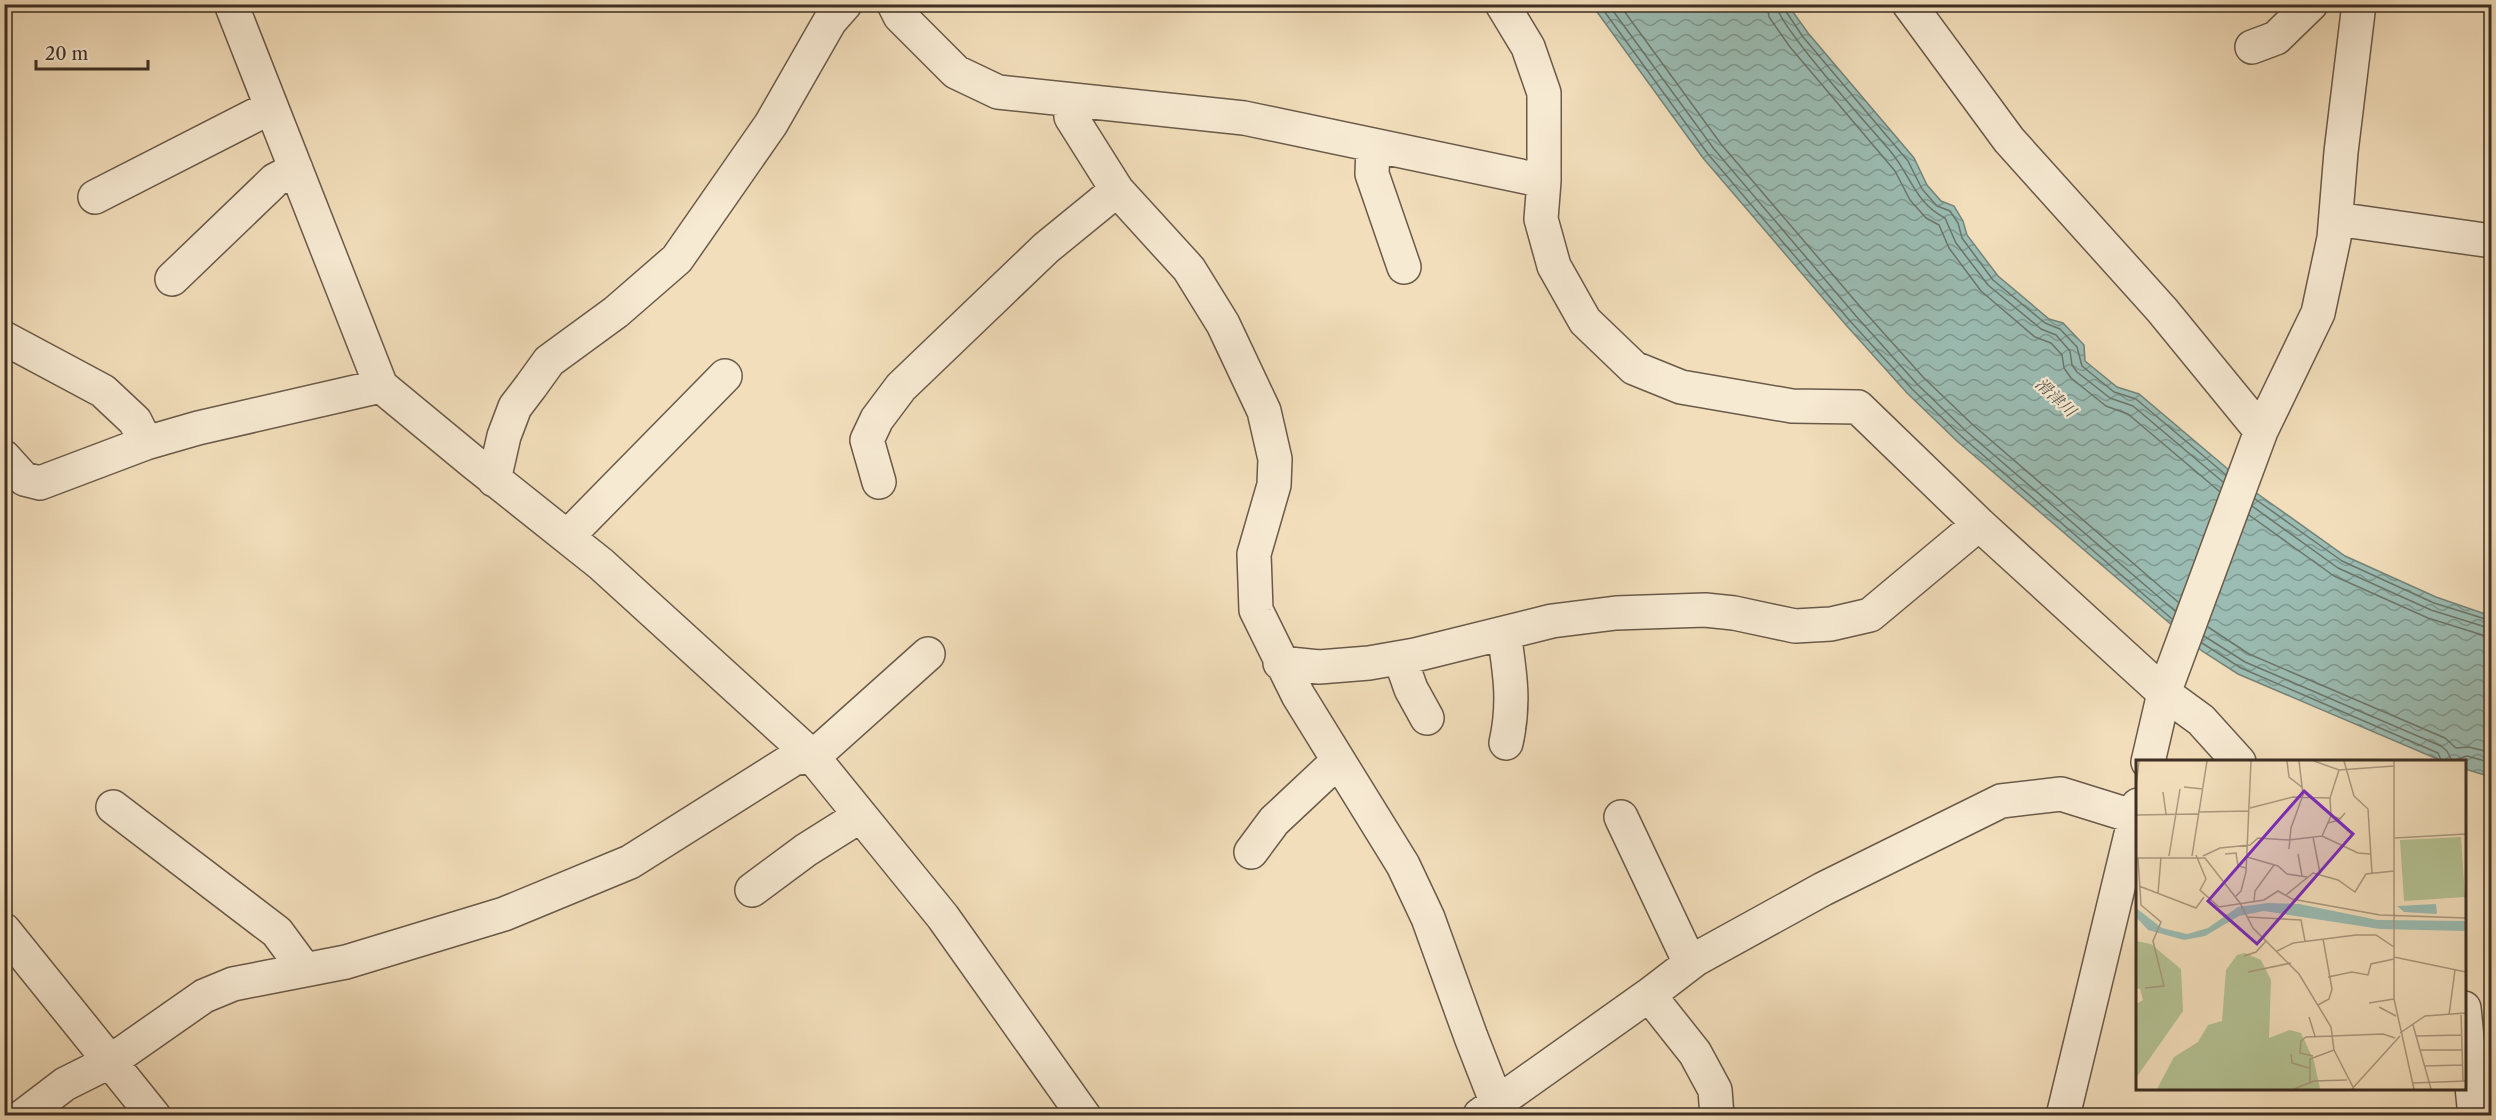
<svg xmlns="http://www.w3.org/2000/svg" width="2496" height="1120" viewBox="0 0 2496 1120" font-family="'Libre Caslon Text','Noto Serif JP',serif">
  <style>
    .water { fill: url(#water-waves); stroke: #758379; stroke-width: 1.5 }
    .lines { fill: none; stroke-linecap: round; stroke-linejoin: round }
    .shore { stroke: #6c756b; stroke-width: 1.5 }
    .street-casing { stroke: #6a5a49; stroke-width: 36 }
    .street { stroke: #f7ead3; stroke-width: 33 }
    .labels { text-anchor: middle; stroke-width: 4.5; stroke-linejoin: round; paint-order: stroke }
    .water-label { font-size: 16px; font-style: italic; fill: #545247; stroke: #f7ead3 }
    .inset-road { fill: none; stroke: #aa987e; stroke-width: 1.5 }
    .view { fill: #7b2cbf; fill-opacity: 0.15; stroke: #7b2cbf; stroke-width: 3 }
    .inset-edge { fill: none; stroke: #3d2e23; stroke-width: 3 }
  </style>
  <defs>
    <pattern id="water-waves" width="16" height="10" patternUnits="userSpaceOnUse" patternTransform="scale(1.5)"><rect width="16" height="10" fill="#9bbcb3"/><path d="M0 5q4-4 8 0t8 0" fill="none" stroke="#809991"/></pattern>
  </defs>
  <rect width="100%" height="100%" fill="#f2debb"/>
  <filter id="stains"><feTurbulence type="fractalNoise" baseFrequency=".00333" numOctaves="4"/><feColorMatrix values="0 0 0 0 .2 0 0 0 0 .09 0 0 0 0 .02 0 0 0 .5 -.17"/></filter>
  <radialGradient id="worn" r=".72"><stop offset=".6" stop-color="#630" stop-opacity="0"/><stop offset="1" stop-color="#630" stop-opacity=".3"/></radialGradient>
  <path class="water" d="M1592,5H1788L1808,33L1914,158L1927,185L1941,201L1954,206L1963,221L1967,235L1998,276L2049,319L2063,323L2084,345L2085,361L2117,387L2139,394L2255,492L2345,556L2436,597L2491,616V777L2465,769L2464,762L2442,761L2238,674L2202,651L1957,441L1907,393L1846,325L1703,158Z"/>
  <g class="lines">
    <path class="shore" d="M1599,4L1708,154L1850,321L1912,389L1961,436L2172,619
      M1608,4L1714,149L1856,316L1917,384L1966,431L2175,611
      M1619,4L1721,144L1863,310L1923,377L1972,424L2178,602
      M1767,4L1769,17L1790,47L1895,171L1910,200L1926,218L1939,225L1949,248L1981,291L2035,337L2051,343L2062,355L2064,368L2071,378L2106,406L2128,414L2219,491
      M1776,4C1777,25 1872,129 1891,152C1911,176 1915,203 1945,218L1956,243L1988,285L2041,329L2056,335L2070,351L2072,365L2077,372L2110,398L2133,406L2223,482
      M1784,4L1785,10L1803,37L1908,161L1922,189L1937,206L1950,211L1958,223L1962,238L1993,280L2045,323L2060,329L2077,347L2082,366L2114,392L2136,399L2226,475
      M2255,499L2342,561L2434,603L2492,621
      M2252,506L2338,568L2431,610L2492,629
      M2249,515L2334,576L2428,618L2492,638
      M2208,627L2249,654L2445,738L2456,748L2469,747L2492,753
      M2204,636L2245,662L2441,746L2447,751L2452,761L2467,756L2492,763
      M2202,643L2241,668L2438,753L2442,762"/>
    <defs>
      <path id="street" d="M231,4L381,386L473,462L601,564L813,757L943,917L1084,1116
        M894,4L900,16L956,72L998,92L1244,118L1544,181
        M1502,4L1528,47L1544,93V181L1541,219L1554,266L1585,321L1634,368L1681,387L1792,406L1858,407L1979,524L2164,693L2201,720L2239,762
        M1909,4L2009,140L2162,310L2261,431
        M2252,47L2276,38L2311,4
        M1070,100L1071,117L1117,190L1189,269L1223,324L1264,411L1275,459L1274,485L1254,554L1256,610L1298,695L1403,865L1428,918L1471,1037L1496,1101
        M1373,146L1372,174L1404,267
        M95,197L271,107
        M2336,219L2492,241
        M172,279L275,180L296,169
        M4,338L103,391L135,421L146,443
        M4,457L24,479L40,483L146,443L198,428L381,386
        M494,480L504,436L515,407L531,386L549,361L616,312L677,259L771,124L830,21L845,4
        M879,482L867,440L877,419L901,387L1046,248L1117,190
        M567,537L725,376
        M1504,633C1510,673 1515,703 1506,743
        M1400,658L1411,689L1427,718
        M1280,663L1319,667L1369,663L1415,655L1552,621L1616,613L1705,610L1734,613L1795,626L1831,624L1870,615L1979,524
        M2148,762L2164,693L2261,431L2318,313L2334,238L2341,152L2359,4
        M113,807L277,932L305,970
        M1621,817L1690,963
        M1251,852L1274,821L1338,761
        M752,890L806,850L860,816
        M4,930L154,1116
        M1649,995L1695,1053L1715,1090L1717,1116
        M2464,1008L2475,1116
        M1480,1115L1649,995L1696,959L1823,889L2001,801L2061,794L2135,817
        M23,1116L65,1084L111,1061L204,996L233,984L346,962L504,914L630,862L795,758L813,757L928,654
        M2063,1116L2138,805"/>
    </defs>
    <use href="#street" class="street-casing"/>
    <use href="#street" class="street"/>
  </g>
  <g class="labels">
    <g class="water-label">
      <text transform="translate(2056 397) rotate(43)" y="6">滑津川</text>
    </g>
  </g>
  <g transform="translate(2136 760)">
    <rect width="330" height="330" fill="#f2debb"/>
    <path d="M0,181L15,184L45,209L47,251L0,318V244L7,240L4,229L0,228ZM109,193L125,200L135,220L133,278L154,270L165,273L178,301L184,329H21L38,297L62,282L72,265L86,261L90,210L101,195Z" fill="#b4c294"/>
    <path d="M325,77L329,137L268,141L264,80Z" fill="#b4c294"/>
    <path d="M132,143L163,144L242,160L330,161V171L244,169L128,151L103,156L69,176L48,180L12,170L0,157V148L26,168L51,174L72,168L102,147ZM300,144L301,154L268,152L261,146Z" fill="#9bbcb3"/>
    <path class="inset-road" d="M151,1L153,17L167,28M178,1L203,10L258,6M208,1L218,36L232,49L236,113M258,1V239L278,329M0,27L3,1M48,27L67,29M27,32L30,54M194,38L195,56M114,48L157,37L194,38L203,10M62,52L113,51M0,55L62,54M192,63L203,60L209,53M186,76L195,56L205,59M177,77L184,113M259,78L330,74M153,89L155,68L167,35L163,1M89,94L100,93L102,106L110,108M162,94L166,116M60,95L70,119L64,130L83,147L128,140L142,131L156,139L244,155L330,158M33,96L44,29M56,96L71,1M67,96L84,88L114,85L122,78L153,80L186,76L222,93L234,94M111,97L142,106L151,114L171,117M0,98H69L104,143L117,168L163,214L195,267L198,290L218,329M2,98L5,145L25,162L17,181L28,226L9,228M3,126L60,148L68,137M22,134L25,97M150,135L177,113L202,120L219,132L230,114L258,111M99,137L105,131L110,112L115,1M118,141L119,131L138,105M111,157L165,160L169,181M141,191L157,183L220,175H240L258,187M108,196L120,192L130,181M258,197L330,212M112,212L155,203M192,217L216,212L232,215L235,204L258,199M233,243L258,239M182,245L193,239L196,229L187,179M243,247L260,256M325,253L327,321M313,255L319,210M173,257L179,276M277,265L295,329M264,273L289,256L330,253M280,276L326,275M284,290H326M155,294L156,303L173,308M177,296L164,293L165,281L170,277L247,274L259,278M288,306L327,305M174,323V299L198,290M277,323L330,321M158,329L178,321L211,320M216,329L264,276"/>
    <path class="view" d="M168,31L217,74L121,184L72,141Z"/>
    <rect width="330" height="330" class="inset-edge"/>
  </g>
  <rect width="2496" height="1120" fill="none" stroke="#f2debb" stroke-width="24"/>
  <rect x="6" y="6" width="2484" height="1108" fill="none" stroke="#3d2e23" stroke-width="3"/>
  <rect x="12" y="12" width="2472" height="1096" fill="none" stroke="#3d2e23" stroke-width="1.5"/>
  <path d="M36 60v9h112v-9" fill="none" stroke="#3d2e23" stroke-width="3"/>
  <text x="45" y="60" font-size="18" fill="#3d2e23" stroke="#f7ead3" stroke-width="4.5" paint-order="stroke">20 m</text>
  <rect width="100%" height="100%" filter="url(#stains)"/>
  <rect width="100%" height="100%" fill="url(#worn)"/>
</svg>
